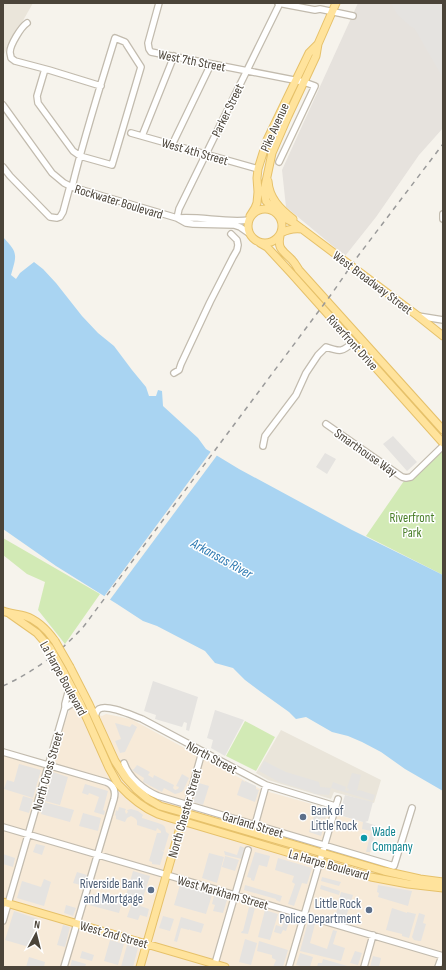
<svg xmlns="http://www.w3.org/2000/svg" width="446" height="970" viewBox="0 0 446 970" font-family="'Sofia Sans Condensed',sans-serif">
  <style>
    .residential { fill: #eae5da }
    .commercial { fill: #f7ead8 }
    .industrial { fill: #e6e2dd }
    .green { fill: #d2eab5 }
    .parking { fill: #e5e3e0 }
    .water { fill: #a9d4f2 }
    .pier { fill: #f6f3ec }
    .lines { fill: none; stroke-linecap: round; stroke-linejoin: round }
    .minor-casing { stroke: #c2bbae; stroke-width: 8 }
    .major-casing { stroke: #e6c16a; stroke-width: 9 }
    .minor { stroke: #fff; stroke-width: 5.5 }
    .major { stroke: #ffe39c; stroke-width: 7 }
    .rail { stroke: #9a9a9a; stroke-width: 1.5; stroke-dasharray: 5 5; stroke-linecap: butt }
    .major-bridge-casing { stroke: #e6c16a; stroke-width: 9; stroke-linecap: butt }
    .major-bridge { stroke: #ffe39c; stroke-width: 7 }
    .service-dot { fill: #5c6f8a; stroke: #fff; stroke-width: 1.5 }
    .culture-dot { fill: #0f9aa8; stroke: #fff; stroke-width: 1.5 }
    .labels { text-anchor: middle; stroke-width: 3; stroke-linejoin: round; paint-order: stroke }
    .street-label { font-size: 13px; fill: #4b4439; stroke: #fff }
    .park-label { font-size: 13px; fill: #4a7f2a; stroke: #fff }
    .service-label { font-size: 13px; fill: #4e5e75; stroke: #fff; text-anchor: end }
    .culture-label { font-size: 13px; fill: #0d838f; stroke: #fff; text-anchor: start }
    .water-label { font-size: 14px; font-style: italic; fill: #2e7ab2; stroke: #fff }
  </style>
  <rect width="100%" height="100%" fill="#f6f3ec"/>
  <path class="residential" d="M3,3H33L3,56Z
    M281,730L381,780L374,803L334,792L331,799L268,780L256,773Z"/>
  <path class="commercial" d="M71,706L102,716L106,714L131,719L262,790L326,808L338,815L377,826L364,877L443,890V967H3V752L48,765Z"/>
  <path class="industrial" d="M358,3H443V128L419,155L376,217L345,256L286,207L282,170Z"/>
  <path class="green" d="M443,446V575L366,536L406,478Z
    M3,538L100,594L65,644L38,610L45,582L27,574L3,555Z
    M245,721L275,737L256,771L226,756Z"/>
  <path class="parking" d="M391,3H443V78L416,31L414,28L410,26L397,14Z
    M393,436L417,462L407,471L383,444Z
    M325,453L336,459L327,474L316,467Z
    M153,681L198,697L189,731L186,730L187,723L184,722L182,727L155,719L156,715L144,711Z
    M215,710L244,720L225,756L211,748L213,740L207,738Z
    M115,723L130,727L132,724L137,727L125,752L120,753L115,741L121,739Z
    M264,761L286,772L319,782L320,787L331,788L333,782L346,787L345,790L348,791L349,789L347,788L352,773L361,775L357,791L359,790L375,795L373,801L331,788L329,795L315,794L309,791L279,782L259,771Z
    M19,764L41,770L33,798L4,789L7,780L14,782Z
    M137,765L150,772L148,775L153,778L154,775L174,785L173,788L175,790L178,789L179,787L176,786L182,774L189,778L183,791L179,793L175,794L164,788L162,792L143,782L144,778L136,773L132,770L134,769Z
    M53,772L68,777L60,805L45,801Z
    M242,780L245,782V781L256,786V789L259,790L255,802L237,795Z
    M199,783L209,786L203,805L193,802Z
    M85,784L108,791L103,810L105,811L104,815L94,812L99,797L89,793L88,795L82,793Z
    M345,795L373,802L368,821L365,822L377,826L370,852H366L371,831L362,829L363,822L339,815Z
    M23,796L33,799L29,813L19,810Z
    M44,802L74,810L70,822L41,814Z
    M313,806L325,810L324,813L327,814L325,819L321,818L320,820L325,822L321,836L309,832L314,816L310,815Z
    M119,807L126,809L125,811L126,814L128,812L127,810L131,809L138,811L143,815L142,817V818L158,823L163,825L165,827L166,832L169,834L164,851L161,850L164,852L160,865L152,864V862L149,861L157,833H161V831L157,828L156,831L137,825V821L136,819L133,817L131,816L127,818L125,822L116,819V816L115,815L116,810L118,811Z
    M83,813L101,818L98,831L79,826Z
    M338,820L349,824L348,827L344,826L343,830L335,828Z
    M36,844L45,846L42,855L33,852Z
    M240,846L245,848L242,859L225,855L224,851L237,855Z
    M255,852L270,856L267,867L259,865L254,881L251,880V878L247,877Z
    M209,853L224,857L217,883L202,878Z
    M3,854L15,858L13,867L3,864Z
    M225,856L239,860L235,871L222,867Z
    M278,858L312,868L307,884L302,883L294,906L288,904L295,884L292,882L294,876L275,870Z
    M133,871L150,876L141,904L125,899Z
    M77,872L87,875L84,886L73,883Z
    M322,877L341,882L339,886L321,881Z
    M44,879L51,882L44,906L17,898L22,881L41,887Z
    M180,885L212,895L206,914L174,905Z
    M245,885L282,896L280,902L276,900V899L244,890Z
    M321,885L340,891L339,895L320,889Z
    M378,885L412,891L408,906L378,897L379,893L377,892Z
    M341,892L353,895L346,917L343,916L342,918L335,916L339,904L338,903Z
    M93,894L120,902V905L121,906L119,913L89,905Z
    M214,896L227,900L223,913L213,911L215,905L212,904Z
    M132,903L149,909L147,917L140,915L138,920L127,917Z
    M66,905L76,908L73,916L64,913Z
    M249,907L255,908L248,934L241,933L242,931H243Z
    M392,908L407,913V912L416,914L409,938L402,936V934L386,930Z
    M265,910L278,914L270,940L258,937Z
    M14,911L38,919L29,947L5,940Z
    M419,913L425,915L423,923L426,924L421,941H419L414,940L412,937Z
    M163,916L174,919L170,931L159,928Z
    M285,916L291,917L286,931L283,930L281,934L274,932L276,925L282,927Z
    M181,917L204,924L201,933L198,932L190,930V929L189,930L181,928L177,942L174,941Z
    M308,922L315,924L310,943L327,949L333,930L337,931L333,944L345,948L341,961L329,958L300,951Z
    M63,925L70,927L65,947L57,945Z
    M245,939L257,943L251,965L239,962Z
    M110,940L124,944L118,965L104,961Z
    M259,941L288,950L283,967H273L276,960L272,958V955L257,951Z
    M127,945L138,948L133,967H121Z
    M82,951L94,955L92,961L80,958Z
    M355,951L362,953L358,965L350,963Z
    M300,953L313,957L310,967H305L296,965Z
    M373,956L381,958L379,967H370Z
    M29,957L45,962L44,967H26Z
    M323,959L351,967H317L318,963H322Z
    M72,960L86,964L85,967H70Z"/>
  <path class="water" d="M3,237C18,253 17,254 11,275L16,279L20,273L34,262L43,269L56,283L82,316L98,333L114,346L132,370L146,387L149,396H156L158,390L162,391L163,406L198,438L206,449L239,469L352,530L443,575V791L405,769L381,752L362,742L348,736L332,732L306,717L296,719L289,712L261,692L245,680L233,668L215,663L205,651L157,626L143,621L117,604L56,566L3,529Z"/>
  <path class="pier" d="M212,450L218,454L109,601L103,598Z"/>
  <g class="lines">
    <defs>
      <path id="minor" d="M159,3L148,43L149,49L151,52L304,82L315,86L279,162
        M278,3L315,10L320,9L353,16
        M27,23C21,27 10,45 10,52C10,54 11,56 11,58L15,61L49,70L101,86
        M45,69L37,96L38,103L73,151L80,156L112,165L141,67L125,42L115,38C100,87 84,137 72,187
        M3,105L52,173L64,183L72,187L177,218L186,223L193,224L234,225L240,227L250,234
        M131,133L258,169
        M142,136L174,56
        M172,145L211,64
        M3,167L10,176L50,217L57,218L60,217L63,212L70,186
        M443,214V219
        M177,218L179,209L280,3
        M178,218C201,216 226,223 249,220
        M418,316L443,320
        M174,373L179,370L181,364L210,302L233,257L237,250L238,245L237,240L231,234
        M326,424L402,477L406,478L411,477L443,446
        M263,446L265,436L268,432L296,395L306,373L318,355L326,347C340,352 343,352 353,342
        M65,708L73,703H80
        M95,717C96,714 96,711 99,709C108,704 133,716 142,719L266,785L335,806
        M3,752L106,782C114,785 116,791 114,799L64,967
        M124,763C129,778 144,790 158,796L394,866L412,808
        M185,813L202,752
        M255,825L266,785
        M3,827L443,956
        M3,921L65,708V704L70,685
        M214,967L248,850
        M289,967L338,799
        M364,967L373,935
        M438,967L442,956"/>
      <path id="major" d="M268,181C269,198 280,209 293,219
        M248 226a17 17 0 1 1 34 0a17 17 0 1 1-34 0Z
        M276,212L266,201L264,191L272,153L288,116L316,56L318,44L336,3
        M279,215L294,223L418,316L443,336
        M250,216L255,208L257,203L258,192L257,178L258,169L267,140L309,53L318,44
        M281,233C288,229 294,228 302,229
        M280,236C277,250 284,251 292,260C295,263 297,267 299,270L443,430
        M260,243L267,247L291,273L443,443
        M3,611C10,614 18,614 25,616C38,620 48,631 55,641
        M10,614L37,633L50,648
        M70,667L89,704L115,761L126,778L136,789L148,799L160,806L185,813L384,871L420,879L443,882
        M63,671L80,703L109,768C112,773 115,779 118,784C129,796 143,808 158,814C166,817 174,819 182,821L371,877L408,884L443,888
        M3,902L225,967
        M140,967L183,817"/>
    </defs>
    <use href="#minor" class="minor-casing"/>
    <use href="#major" class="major-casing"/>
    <use href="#minor" class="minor"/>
    <use href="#major" class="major"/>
    <path class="rail" d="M3,686C35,671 61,652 84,626L333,292L355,260L443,144"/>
    <defs>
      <path id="major-bridge" d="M55,641L70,667
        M50,648L63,671"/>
    </defs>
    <use href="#major-bridge" class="major-bridge-casing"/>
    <use href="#major-bridge" class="major-bridge"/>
  </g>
  <g class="service-dot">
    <circle cx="303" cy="817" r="4"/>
    <circle cx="151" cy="890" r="4"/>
    <circle cx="369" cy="910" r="4"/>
  </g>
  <circle class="culture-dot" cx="364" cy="838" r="4"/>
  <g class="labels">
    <g class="street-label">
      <text transform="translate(192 60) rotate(11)" y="5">West 7th Street</text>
      <text transform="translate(227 110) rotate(-64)" y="5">Parker Street</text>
      <text transform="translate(274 127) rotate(-66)" y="5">Pike Avenue</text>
      <text transform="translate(195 151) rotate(16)" y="5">West 4th Street</text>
      <text transform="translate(119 201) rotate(17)" y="5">Rockwater Boulevard</text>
      <text transform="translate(373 282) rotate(37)" y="5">West Broadway Street</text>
      <text transform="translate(353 342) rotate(48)" y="5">Riverfront Drive</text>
      <text transform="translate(366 452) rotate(35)" y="5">Smarthouse Way</text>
      <text transform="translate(64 678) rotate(61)" y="5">La Harpe Boulevard</text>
      <text transform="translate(212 757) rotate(28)" y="5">North Street</text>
      <text transform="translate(47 771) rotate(-74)" y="5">North Cross Street</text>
      <text transform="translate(184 813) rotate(-74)" y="5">North Chester Street</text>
      <text transform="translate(253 824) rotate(17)" y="5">Garland Street</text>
      <text transform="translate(329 864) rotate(16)" y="5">La Harpe Boulevard</text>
      <text transform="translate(223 892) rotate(16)" y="5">West Markham Street</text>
      <text transform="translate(114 934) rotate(16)" y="5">West 2nd Street</text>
    </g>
    <g class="park-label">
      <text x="412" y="522">Riverfront<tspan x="412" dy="15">Park</tspan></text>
    </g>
    <g class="service-label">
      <text x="311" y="815" text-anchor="start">Bank of<tspan x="311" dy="15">Little Rock</tspan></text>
      <text x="143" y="888">Riverside Bank<tspan x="143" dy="15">and Mortgage</tspan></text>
      <text x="361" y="908">Little Rock<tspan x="361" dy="15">Police Department</tspan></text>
    </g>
    <g class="culture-label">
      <text x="372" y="836">Wade<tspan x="372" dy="15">Company</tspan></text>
    </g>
    <g class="water-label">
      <text transform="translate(222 558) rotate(29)" y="5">Arkansas River</text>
    </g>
  </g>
  <rect width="446" height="970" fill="none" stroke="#4b4439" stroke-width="8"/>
  <g transform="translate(36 934) rotate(7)" stroke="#ffffff" stroke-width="3" paint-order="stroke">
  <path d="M0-3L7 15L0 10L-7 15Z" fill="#4b4439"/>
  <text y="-6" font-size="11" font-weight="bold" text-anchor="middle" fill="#4b4439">N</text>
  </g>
</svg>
